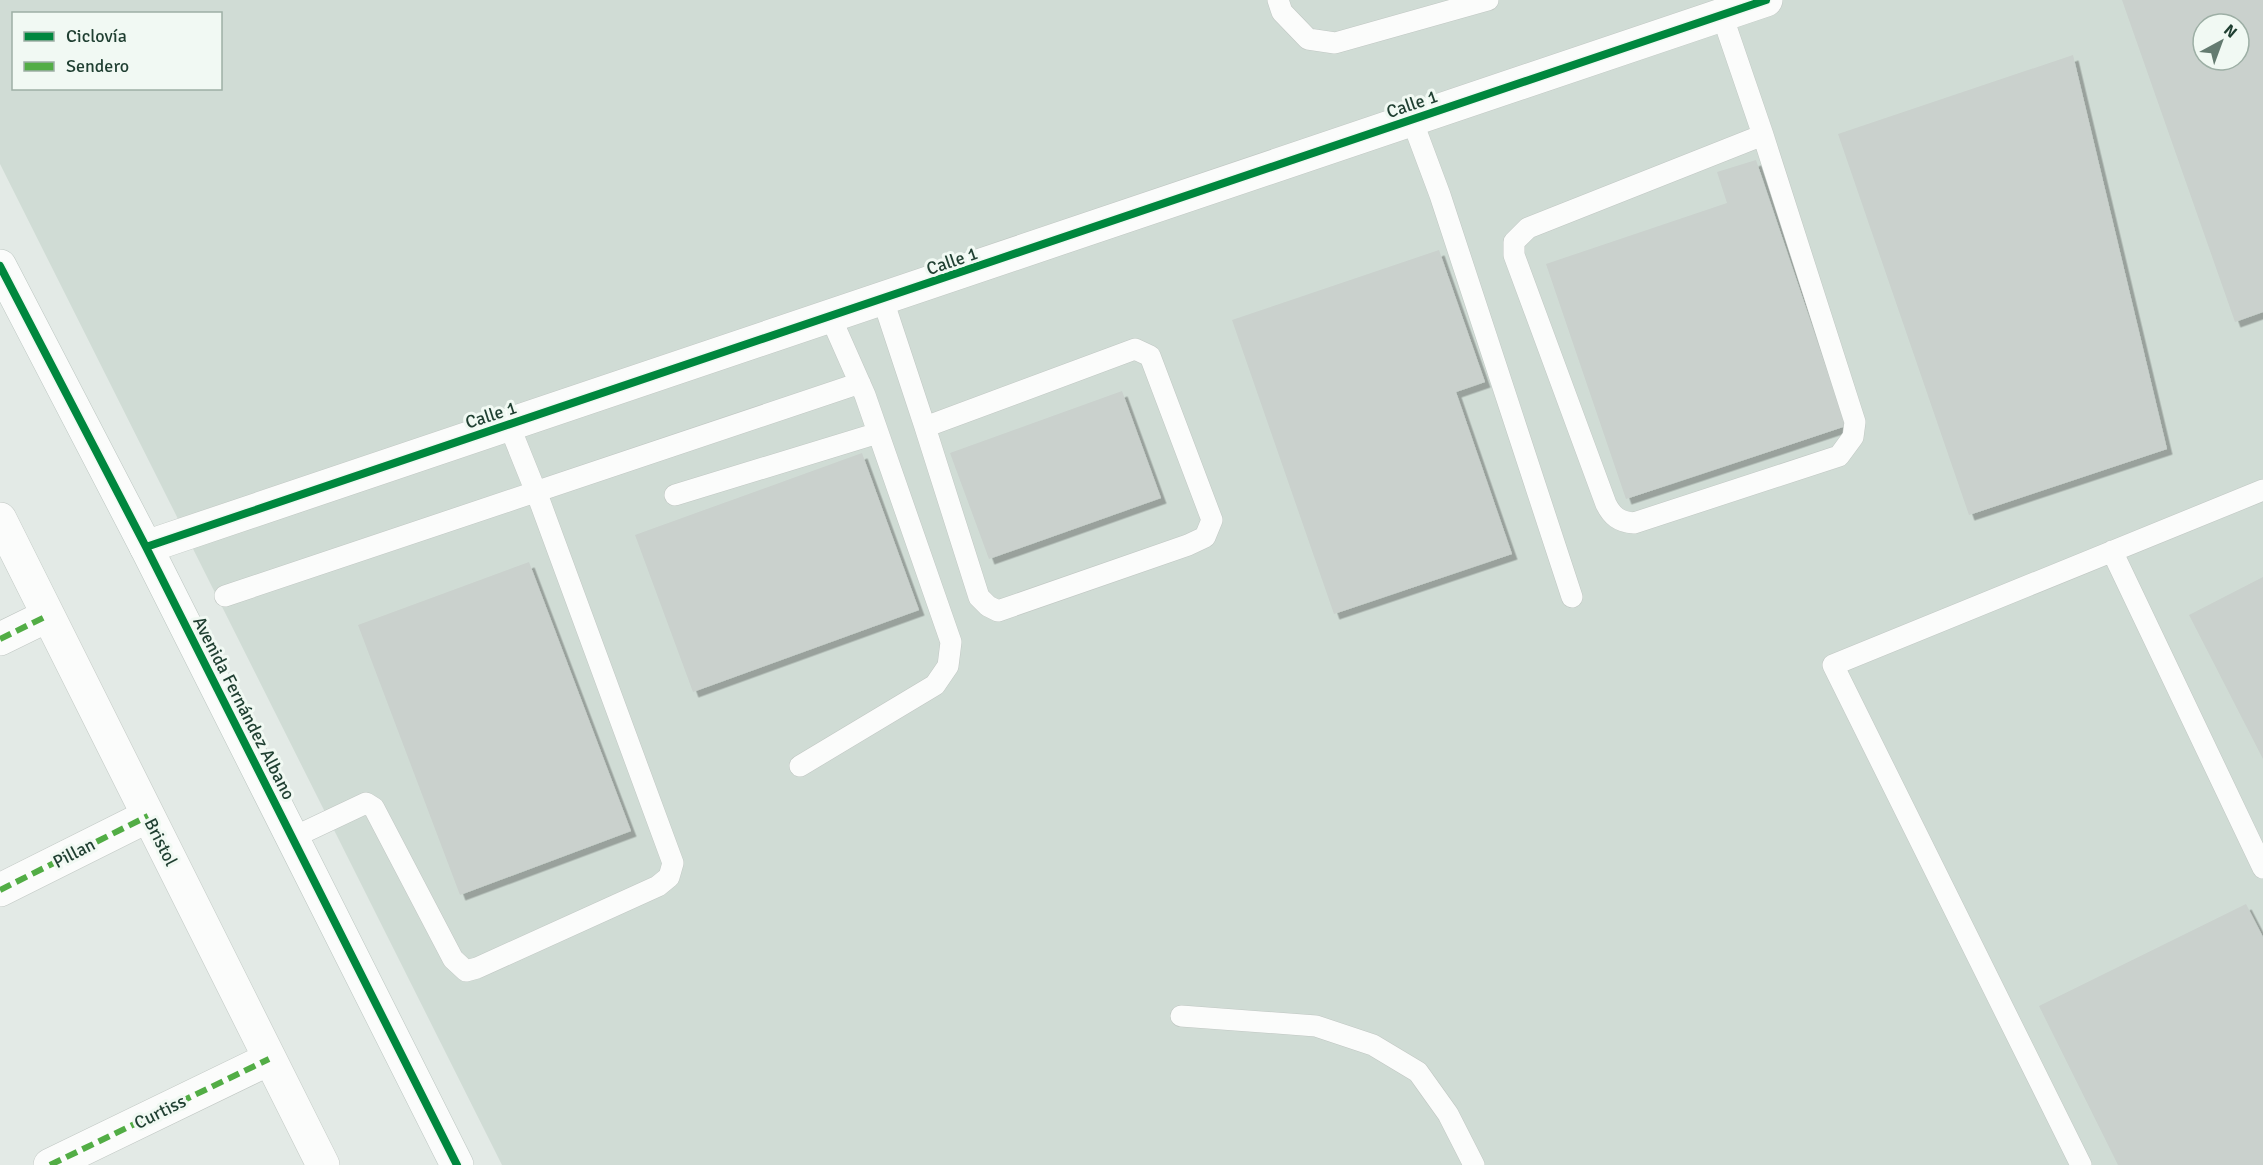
<svg xmlns="http://www.w3.org/2000/svg" width="2263" height="1165" viewBox="0 0 2263 1165" font-family="Signika,sans-serif">
  <style>
    .built { fill: #d0dcd5; fill-rule: evenodd }
    .building { fill: #cad1cd; fill-rule: evenodd; filter: url(#shadow) }
    .lines { fill: none; stroke-linecap: round; stroke-linejoin: round }
    .lane-casing { stroke: #c0c7c3; stroke-width: 22 }
    .street-casing { stroke: #c0c7c3; stroke-width: 34 }
    .secondary-casing { stroke: #bcc6c1; stroke-width: 34 }
    .lane { stroke: #fbfcfb; stroke-width: 21 }
    .street { stroke: #fbfcfb; stroke-width: 33 }
    .secondary { stroke: #fbfcfb; stroke-width: 33 }
    .quiet { stroke: #52ad45; stroke-width: 6; stroke-dasharray: 12 6; stroke-linecap: butt }
    .cycleway-casing { stroke: #f1f9f3; stroke-width: 11 }
    .cycleway { stroke: #00873e; stroke-width: 8 }
    .labels { text-anchor: middle; stroke-width: 6; stroke-linejoin: round; paint-order: stroke }
    .street-label { font-size: 18px; fill: #1f3f31; stroke: #f1f9f3 }
  </style>
  <defs>
    <filter id="shadow"><feDropShadow dx="5.5" dy="5.5" stdDeviation="0" flood-color="#0004"/></filter>
  </defs>
  <rect width="100%" height="100%" fill="#e3eae6"/>
  <path class="built" d="M0,0H2263V1165H502L0,164ZM14,14H220V88H14ZM2203,24H2239V60H2203Z"/>
  <path class="building" d="M2122,0H2263V312L2235,322ZM2203,24H2239V60H2203Z
    M2073,55L2167,449L1969,515L1838,134Z
    M1756,160L1846,426L1626,499L1546,264L1727,203L1717,172Z
    M1439,250L1485,382L1456,392L1512,554L1334,614L1232,320Z
    M1122,391L1161,498L989,559L950,453Z
    M862,453L919,610L693,692L635,535Z
    M529,562L631,831L460,895L358,625Z
    M2263,577V759L2189,615Z
    M2246,904L2263,937V1165H2118L2039,1006Z"/>
  <g class="lines">
    <defs>
      <path id="lane" d="M1278,0L1282,12L1308,39L1335,43L1488,0
        M1722,15L1763,135L1855,422L1853,437L1839,456L1634,523C1619,522 1612,516 1606,504L1514,255V242L1528,228L1763,135
        M1412,120L1440,195L1572,597
        M883,300L925,427L1135,349L1150,356L1212,520L1205,537L1188,545L998,611L988,606L979,597L925,427
        M675,495L878,433
        M2112,551L2263,868
        M225,596L860,383
        M800,766L935,685L948,666L951,642L865,395L831,318
        M292,838L366,803L374,808L453,959L466,971L477,968L658,886L669,877L673,863L540,502L509,425
        M1181,1016L1316,1026L1373,1045L1418,1072L1448,1114L1474,1165
        M2081,1165L1833,665L2263,490"/>
      <path id="street" d="M0,519L323,1165
        M146,547L1766,0
        M0,639L47,616
        M0,890L148,816
        M50,1165L269,1059"/>
      <path id="secondary" d="M0,266L146,547L457,1165"/>
    </defs>
    <use href="#lane" class="lane-casing"/>
    <use href="#street" class="street-casing"/>
    <use href="#secondary" class="secondary-casing"/>
    <use href="#lane" class="lane"/>
    <use href="#street" class="street"/>
    <use href="#secondary" class="secondary"/>
    <path class="quiet" d="M0,639L47,616
      M0,890L148,816
      M50,1165L269,1059"/>
    <defs>
      <path id="cycleway" d="M0,266L146,547L457,1165
        M146,547L1766,0"/>
    </defs>
    <use href="#cycleway" class="cycleway-casing"/>
    <use href="#cycleway" class="cycleway"/>
  </g>
  <g class="labels">
    <g class="street-label">
      <text transform="translate(1412 104) rotate(-19)" y="6">Calle 1</text>
      <text transform="translate(952 261) rotate(-19)" y="6">Calle 1</text>
      <text transform="translate(491 415) rotate(-18)" y="6">Calle 1</text>
      <text transform="translate(244 708) rotate(63)" y="6">Avenida Fernández Albano</text>
      <text transform="translate(161 842) rotate(63)" y="6">Bristol</text>
      <text transform="translate(74 853) rotate(-27)" y="6">Pillan</text>
      <text transform="translate(160 1112) rotate(-26)" y="6">Curtiss</text>
    </g>
  </g>
  <rect x="12" y="12" width="210" height="78" fill="#f1f9f3" stroke="#9dafa5" stroke-width="1.5"/>
  <rect x="24" y="32" width="30" height="9" fill="#00873e" stroke="#9dafa5" stroke-width="1.5"/>
  <text x="66" y="42" font-size="18" fill="#1f3f31">Ciclovía</text>
  <rect x="24" y="62" width="30" height="9" fill="#52ad45" stroke="#9dafa5" stroke-width="1.5"/>
  <text x="66" y="72" font-size="18" fill="#1f3f31">Sendero</text>
  <g transform="translate(2221 42) rotate(41)"><circle r="28" fill="#f1f9f3" stroke="#9dafa5" stroke-width="1.5"/>
  <path d="M0-4.5L10 22L0 15L-10 22Z" fill="#647b70"/>
  <text y="-9" font-size="16" font-weight="bold" text-anchor="middle" fill="#1f3f31">N</text>
  </g>
</svg>
